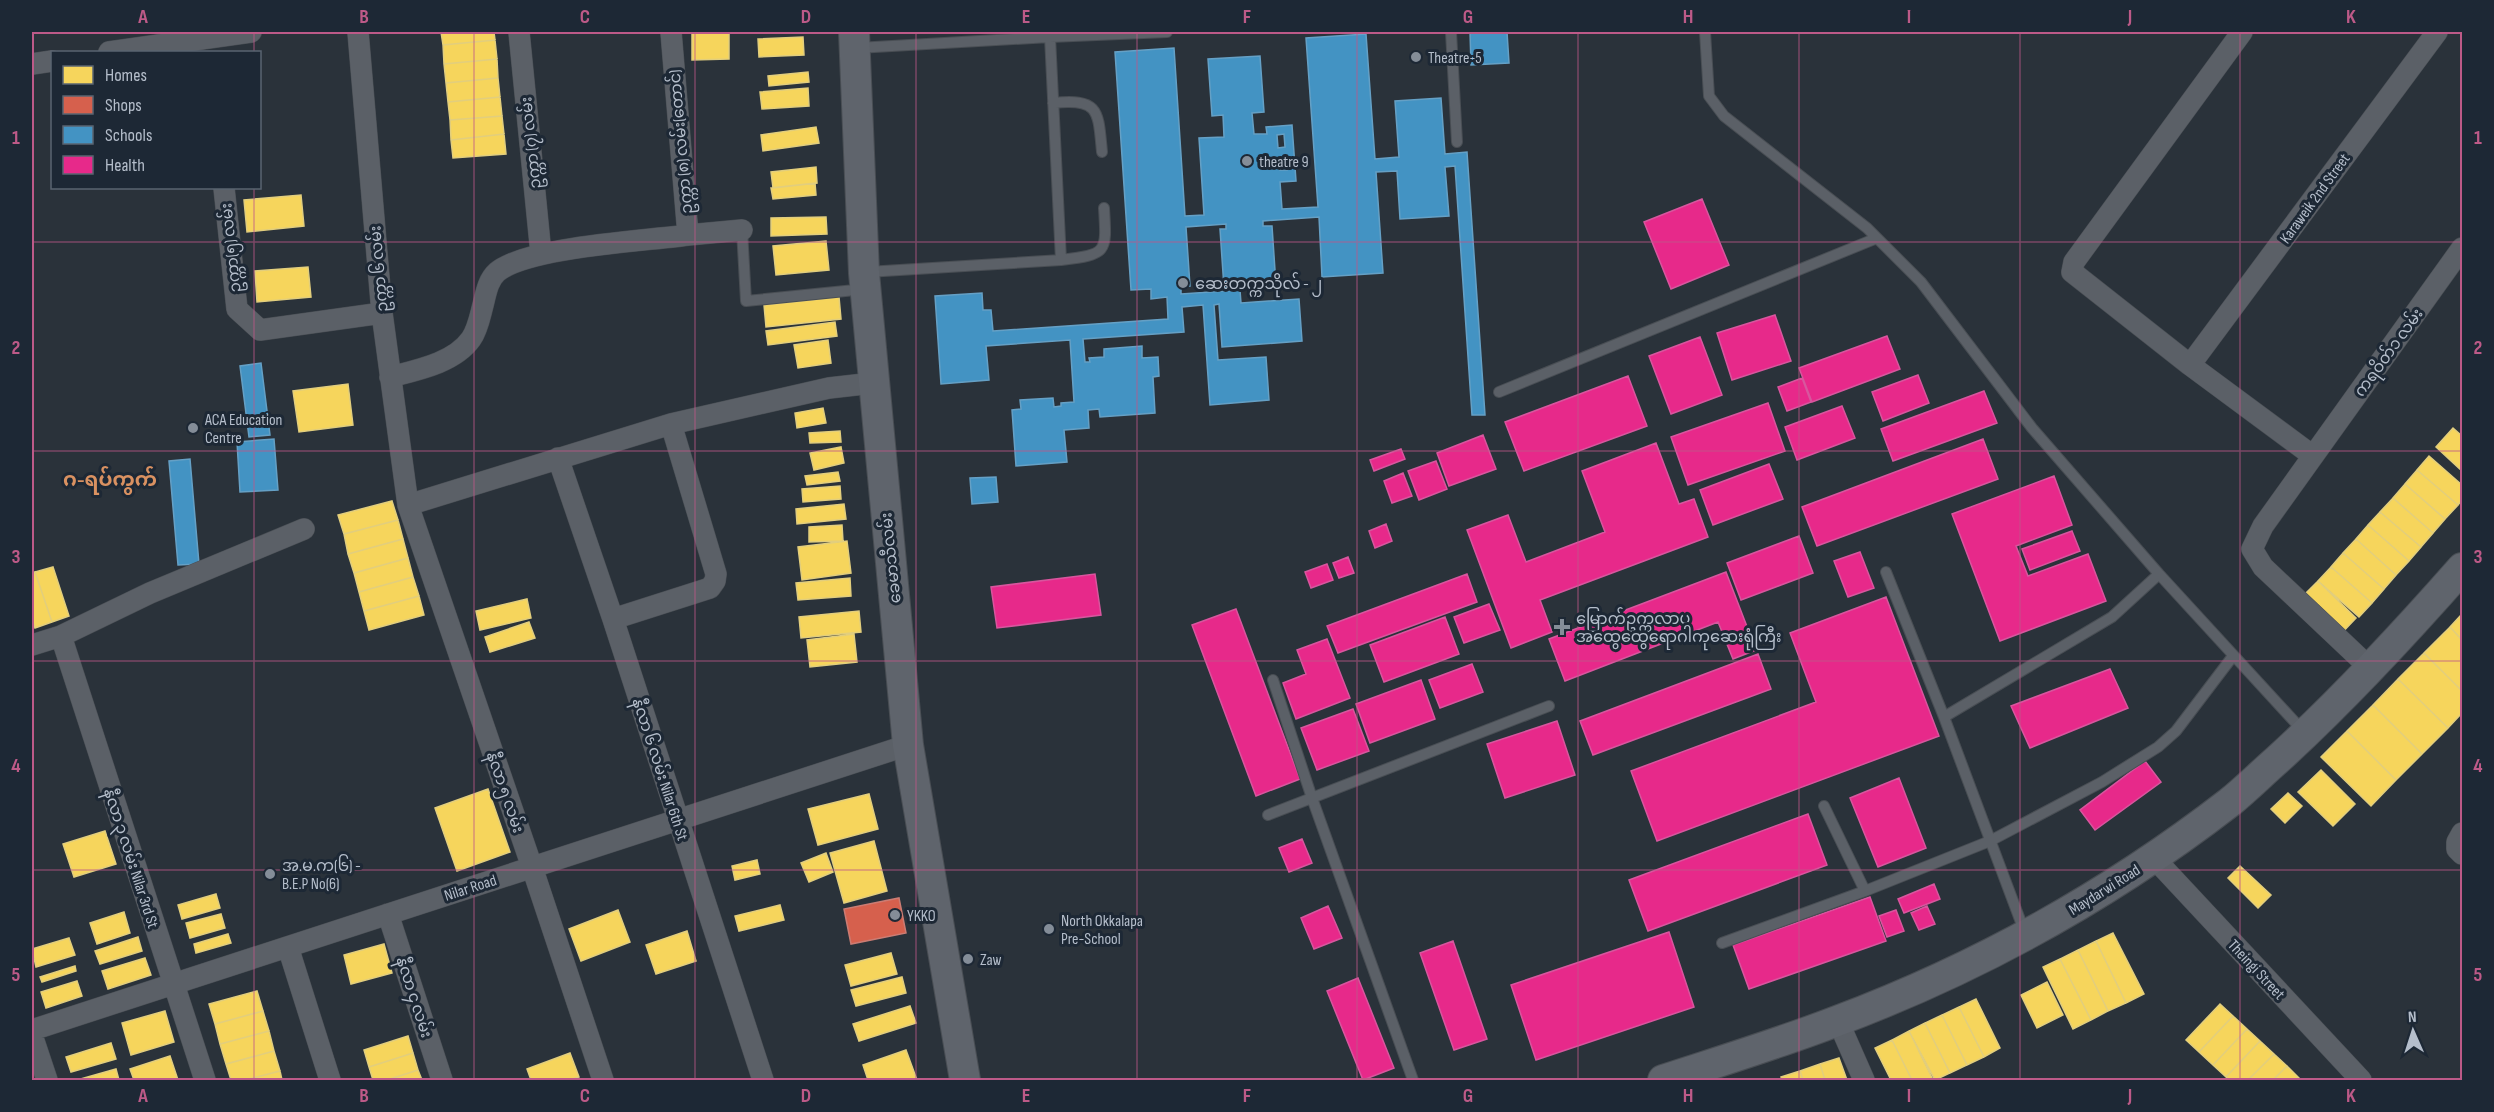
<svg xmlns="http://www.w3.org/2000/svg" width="2494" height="1112" viewBox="0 0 2494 1112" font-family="'Sofia Sans Condensed','Noto Sans Myanmar',sans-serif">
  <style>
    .homes { fill: #f6d55c; stroke: #e2ce7d; stroke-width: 1.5 }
    .shops { fill: #d6604d; stroke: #cc7c73; stroke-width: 1.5 }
    .schools { fill: #4393c3; stroke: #65a0c5; stroke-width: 1.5; fill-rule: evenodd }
    .health { fill: #e7298a; stroke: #d8569e; stroke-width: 1.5 }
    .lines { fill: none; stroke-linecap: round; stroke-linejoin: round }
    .lane-casing { stroke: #494e54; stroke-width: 12 }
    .street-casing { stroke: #494e54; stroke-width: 22 }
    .secondary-casing { stroke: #494e54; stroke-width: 32 }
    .lane { stroke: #5b6067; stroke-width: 10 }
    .street { stroke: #5b6067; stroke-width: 21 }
    .secondary { stroke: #5f646c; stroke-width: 30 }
    .grid { fill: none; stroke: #bd5a88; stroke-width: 1.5; stroke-opacity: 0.55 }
    .poi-dot { fill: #848d98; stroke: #1d2835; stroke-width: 2 }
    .labels { text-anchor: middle; stroke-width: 6; stroke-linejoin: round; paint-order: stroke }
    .poi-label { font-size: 16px; fill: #b5becb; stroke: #1d2835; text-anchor: start }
    .street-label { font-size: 16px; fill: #b5becb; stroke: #1d2835 }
    .quarter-label { font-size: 20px; font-weight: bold; fill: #d99161; stroke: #1d2835 }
    .neatline { fill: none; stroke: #bd5a88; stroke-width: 2 }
    .grid-label { font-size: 20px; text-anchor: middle; font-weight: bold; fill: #bd5a88 }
  </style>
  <rect width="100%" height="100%" fill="#2a323a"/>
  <path class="homes" d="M441,32H494L495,40L443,45Z
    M692,32H729V59L692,60Z
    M803,37L804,55L759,57L758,39Z
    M495,40L497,59L444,64L443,45Z
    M497,59L498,78L446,83L444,64Z
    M808,72L809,82L769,86L768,76Z
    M498,78L500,97L448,102L446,83Z
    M808,88L809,106L762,109L760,92Z
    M500,97L502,116L450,120L448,102Z
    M502,116L504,134L451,140L450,120Z
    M816,127L819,143L763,151L761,135Z
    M504,134L506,154L453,158L451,140Z
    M816,167L817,183L773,188L771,172Z
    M815,183L816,195L773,199L771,188Z
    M301,195L304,226L247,232L244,200Z
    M826,217L827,234L771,236V218Z
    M826,241L829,270L776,275L773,246Z
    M308,267L311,297L257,302L255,271Z
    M839,297L841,319L766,327L764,305Z
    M835,322L837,336L768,345L766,331Z
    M828,340L831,363L798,368L794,345Z
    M348,384L353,425L299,432L293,391Z
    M823,408L826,423L797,428L795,413Z
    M2453,428L2462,436V471L2436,447Z
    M840,431L841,442L810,443L809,433Z
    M841,447L844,463L814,470L810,453Z
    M2429,456L2462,485V500L2458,505L2417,470Z
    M2417,470L2458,505L2445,519L2405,484Z
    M838,472L840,481L807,485L805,476Z
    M2405,484L2445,519L2433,533L2393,498Z
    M840,486L841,499L803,502L802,489Z
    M2393,498L2433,533L2421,547L2380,512Z
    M392,501L398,520L344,534L338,515Z
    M844,504L846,519L797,524L796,509Z
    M2380,512L2421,547L2409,561L2368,525Z
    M398,520L403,539L348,554L344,534Z
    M842,525L843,541L809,542V527Z
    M2368,525L2409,561L2396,575L2356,539Z
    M403,539L408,558L354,573L348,554Z
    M2356,539L2396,575L2384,589L2343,553Z
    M847,541L851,573L802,580L798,547Z
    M2343,553L2384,589L2372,603L2331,567Z
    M408,558L413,577L359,592L354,573Z
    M53,567L69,616L52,622L35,572Z
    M2331,567L2372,603L2359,617L2318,581Z
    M35,572L52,622L35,628L32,619V574Z
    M413,577L419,596L364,611L359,592Z
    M850,578L851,596L798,600L796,583Z
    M2318,581L2356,618L2339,636L2301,598Z
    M419,596L424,615L369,630L364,611Z
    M527,599L531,618L480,630L476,611Z
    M859,611L861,632L801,638L799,617Z
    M2462,614V640L2450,627Z
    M529,622L535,638L490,652L485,637Z
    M2450,627L2462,640V691L2424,653Z
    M854,634L857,662L810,667L807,640Z
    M2424,653L2462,691V713L2448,728L2398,679Z
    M2398,679L2448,728L2422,754L2373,705Z
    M2373,705L2422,754L2396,780L2347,731Z
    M2347,731L2396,780L2371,806L2321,757Z
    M2321,770L2355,804L2333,826L2298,792Z
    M488,789L510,852L457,871L435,808Z
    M2288,793L2302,806L2285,823L2271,809Z
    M869,794L878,829L818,845L808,809Z
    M105,831L116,864L74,877L63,844Z
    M874,841L887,891L844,903L830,853Z
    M826,853L833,872L809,882L801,863Z
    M757,860L760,874L735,880L732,866Z
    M2240,866L2271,895L2258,908L2228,878Z
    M216,894L220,908L182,919L178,905Z
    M780,905L784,920L739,931L735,916Z
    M618,910L630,942L581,961L569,929Z
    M124,912L130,933L97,944L90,923Z
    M221,914L225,928L190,938L186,923Z
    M687,931L696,961L656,974L646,945Z
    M2113,933L2144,994L2126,1003L2096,941Z
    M228,934L231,943L196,953L194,944Z
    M138,937L142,951L100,964L95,951Z
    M69,938L75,955L36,967L32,949Z
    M2096,941L2126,1003L2108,1011L2078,950Z
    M384,944L392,973L351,984L344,955Z
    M2078,950L2108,1011L2091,1020L2060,959Z
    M891,953L897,974L851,986L845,965Z
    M145,958L151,975L108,989L102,971Z
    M2060,959L2091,1020L2073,1029L2043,967Z
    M75,966L76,971L42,982L40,977Z
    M902,977L906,993L856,1006L851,990Z
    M77,981L82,996L46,1008L41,992Z
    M2047,982L2063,1015L2037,1028L2021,995Z
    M257,991L263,1011L215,1024L209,1004Z
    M1976,999L2000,1048L1984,1057L1959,1007Z
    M2220,1004L2233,1016L2199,1052L2186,1040Z
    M910,1006L916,1023L859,1041L853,1024Z
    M1959,1007L1984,1057L1967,1065L1942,1015Z
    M165,1011L174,1042L131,1055L122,1023Z
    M263,1011L269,1031L220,1044L215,1024Z
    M1942,1015L1967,1065L1950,1073L1925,1023Z
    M2233,1016L2247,1029L2213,1065L2199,1052Z
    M1925,1023L1950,1073L1935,1080L1909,1031Z
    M2247,1029L2260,1041L2226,1077L2213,1065Z
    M269,1031L274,1051L226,1064L220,1044Z
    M1909,1031L1933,1080H1912L1892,1040Z
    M408,1036L413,1053L369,1067L364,1050Z
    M1892,1040L1912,1080H1891L1875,1048Z
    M2260,1041L2274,1054L2248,1080H2230L2226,1077Z
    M111,1043L116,1059L71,1072L66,1057Z
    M906,1050L917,1080H868L863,1065Z
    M274,1051L280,1071L245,1080H231L226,1064Z
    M413,1053L418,1070L387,1080H373L369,1067Z
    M570,1053L579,1077L569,1080H531L527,1069Z
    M2274,1054L2287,1066L2273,1080H2248Z
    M170,1056L178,1080H134L130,1069Z
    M1839,1058L1847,1080H1825L1820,1064Z
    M1820,1064L1825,1080H1803L1800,1071Z
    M2287,1066L2300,1079L2298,1080H2273Z
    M116,1069L119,1080H77Z
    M418,1070L422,1080H387Z
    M280,1071L282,1080H245Z
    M1800,1071L1803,1080H1782L1781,1077Z"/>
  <path class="shops" d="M899,898L906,933L851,944L844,909Z"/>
  <path class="schools" d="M1470,32H1507L1509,63L1471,65Z
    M1366,34L1375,159L1399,157L1395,101L1441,98L1445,154L1467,152L1485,415H1472L1455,166L1445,167L1449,216L1400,219L1397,171L1376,172L1383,273L1322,277L1319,217L1263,221V226H1272L1276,285L1224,288L1220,229H1226V224L1186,227L1190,286L1181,287V294L1240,290L1241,303L1299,299L1302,341L1222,347L1219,304L1214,305L1218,360L1266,357L1269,400L1210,405L1203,305L1182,307L1184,332L1083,339L1085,362H1090L1089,358L1104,357V349L1142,346V358L1158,357L1159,376L1153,377L1155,413L1100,417L1099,409L1088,410L1089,428L1064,430L1067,462L1016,466L1012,410L1021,409L1020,400L1053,398L1054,407L1061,406V403L1074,402L1070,340L986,346L989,380L941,384L935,296L982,293L983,310H991L993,331L1168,319L1167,297L1151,299V289L1131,290L1115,52L1174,48L1185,216L1204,215L1199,138L1224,137L1223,115L1212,116L1208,59L1260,56L1264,112L1252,113L1254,134H1267L1266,127L1292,125L1296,181L1280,182L1282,209L1318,207L1306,38ZM1284,134L1285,147L1278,148L1277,135ZM1279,159H1286L1287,170H1280Z
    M261,363L270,435L249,437L240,366Z
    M274,439L278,490L240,492L237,442Z
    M190,459L199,564L178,565L169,461Z
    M996,477L998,502L972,504L970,478Z"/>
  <path class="health" d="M1702,199L1729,265L1671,289L1644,222Z
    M1775,315L1791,361L1732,380L1717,333Z
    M1887,336L1900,369L1812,402L1799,368Z
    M1700,337L1722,395L1671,414L1649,356Z
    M1918,375L1929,403L1883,421L1872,392Z
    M1628,376L1647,426L1524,471L1505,422Z
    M1802,378L1811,402L1787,411L1778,387Z
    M1984,391L1997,423L1893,461L1881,429Z
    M1768,403L1785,451L1688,485L1671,437Z
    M1842,406L1855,438L1797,460L1785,427Z
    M1483,435L1496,469L1449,486L1437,453Z
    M1983,439L1998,479L1817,546L1802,507Z
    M1656,443L1679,504L1694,499L1708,537L1540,600L1552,632L1511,648L1467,530L1508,515L1526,562L1605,532L1582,471Z
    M1401,449L1405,459L1374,471L1370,460Z
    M1436,461L1447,489L1419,500L1408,471Z
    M1769,464L1783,499L1713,525L1700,490Z
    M1403,473L1412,496L1392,503L1384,481Z
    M2054,476L2072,525L2016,546L2028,576L2088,554L2106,601L2000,641L1952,514Z
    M1386,524L1392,541L1375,548L1369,531Z
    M2072,531L2080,551L2030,570L2022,549Z
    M1799,536L1813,573L1741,600L1727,563Z
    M1860,552L1874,588L1848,597L1834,561Z
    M1348,557L1354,573L1339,578L1333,563Z
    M1327,564L1333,580L1311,588L1305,572Z
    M1726,572L1756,650L1733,659L1718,622L1565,681L1549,639Z
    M1095,574L1101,615L997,628L991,587Z
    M1467,574L1477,602L1338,653L1327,626Z
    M1886,597L1939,736L1657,841L1631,771L1816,702L1790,633Z
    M1489,604L1500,630L1464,643L1454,617Z
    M1236,609L1300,779L1256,796L1192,625Z
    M1445,617L1459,654L1384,682L1370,645Z
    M1327,639L1350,698L1296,719L1283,683L1306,674L1297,650Z
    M1758,654L1771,689L1593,755L1580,721Z
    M1472,664L1483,692L1440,708L1429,680Z
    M2110,669L2128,708L2030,748L2011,706Z
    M1421,680L1435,719L1370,743L1356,704Z
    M1353,709L1369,751L1317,770L1301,728Z
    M1557,721L1575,775L1505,798L1487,744Z
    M2145,761L2161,782L2095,830L2080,810Z
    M1899,778L1926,848L1878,867L1850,798Z
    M1808,814L1827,865L1648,931L1629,880Z
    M1302,839L1312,863L1289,872L1279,848Z
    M1934,884L1940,899L1904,913L1898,899Z
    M1870,897L1886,941L1749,989L1733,945Z
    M1328,906L1342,938L1314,949L1301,918Z
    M1927,906L1935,924L1919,930L1911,913Z
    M1896,910L1904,931L1887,937L1879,916Z
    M1669,932L1694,1007L1536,1060L1511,985Z
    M1453,941L1487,1039L1454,1050L1420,953Z
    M1358,978L1394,1068L1363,1080L1327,991Z"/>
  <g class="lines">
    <defs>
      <path id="lane" d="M1451,32L1457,142
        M1705,32L1709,96L1724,116L1867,228L1921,282L2032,428L2159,574L2304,732
        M1050,37L1167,32
        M857,48L1050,37L1061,260L867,272
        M1053,103C1100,98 1098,111 1102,152
        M742,230L746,301L865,289
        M1061,260C1107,254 1107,254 1104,208
        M1499,392L1877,238
        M1886,572L1944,717L2025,933
        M1273,680L1312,798L1413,1080
        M1944,717L2112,617L2159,574
        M1824,806L1865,891
        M1268,815L1549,706
        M1722,943L1865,891L1990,841L2102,782L2158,747L2176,731L2233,656"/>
      <path id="street" d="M358,32L382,313L408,505L532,867L603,1080
        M519,32L541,254
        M671,32L688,235L742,230
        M2242,32L2074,262L2072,272L2190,365L2313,456
        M109,52L251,32
        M32,64L52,61
        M224,188L237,309L260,330L382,313
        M2190,365L2437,32
        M390,377C417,370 454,363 471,339C478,329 480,316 483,305C486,293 488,280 497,272C527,247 645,241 688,235
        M558,458L613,619L763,1080
        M408,505L671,424L829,388L873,383
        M613,619L710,588L715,581L716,574L671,424
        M61,636L205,1080
        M32,645L61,636L150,593L304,529
        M2371,669L2263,567L2252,549L2263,526L2462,248
        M2462,833L2457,842V849L2462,854
        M2154,858L2361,1080
        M388,914L442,1080
        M288,947L330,1080
        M1838,1021L1864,1080
        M32,1030L908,745
        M32,1035L47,1080"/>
      <path id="secondary" d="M854,32L864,273L908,745L965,1080
        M1663,1080C1721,1061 1780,1043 1837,1021C1978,968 2111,894 2230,802C2246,789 2261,774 2277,760C2343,700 2403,635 2462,568"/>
    </defs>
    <use href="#lane" class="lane-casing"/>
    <use href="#street" class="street-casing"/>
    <use href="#secondary" class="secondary-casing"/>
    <use href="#lane" class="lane"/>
    <use href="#street" class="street"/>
    <use href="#secondary" class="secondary"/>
  </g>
  <path class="grid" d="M254,32V52M474,32V1080M695,32V1080M916,32V1080M1137,32V1080M1357,32V1080M1578,32V1080M1799,32V1080M2020,32V1080M2240,32V1080M254,188V1080M32,242H2462M32,451H2462M32,661H2462M32,870H2462"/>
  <g class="poi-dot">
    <circle cx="1416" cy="57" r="6"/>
    <circle cx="1247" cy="161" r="6"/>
    <circle cx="1183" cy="283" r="6"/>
    <circle cx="193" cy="428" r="6"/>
    <path d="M1559 618h6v6h6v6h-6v6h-6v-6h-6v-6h6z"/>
    <circle cx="270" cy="874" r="6"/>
    <circle cx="895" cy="915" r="6"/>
    <circle cx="1049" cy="929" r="6"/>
    <circle cx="968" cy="959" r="6"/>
  </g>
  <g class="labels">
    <g class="poi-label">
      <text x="1428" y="63">Theatre-5</text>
      <text x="1259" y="167">theatre 9</text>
      <text x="1195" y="289">ဆေးတက္ကသိုလ် - ၂</text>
      <text x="205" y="425">ACA Education<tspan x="205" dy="18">Centre</tspan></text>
      <text x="1576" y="624">မြောက်ဥက္ကလာပ<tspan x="1576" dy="18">အထွေထွေရောဂါကုဆေးရုံကြီး</tspan></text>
      <text x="282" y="871">အ.မ.က(၆) -<tspan x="282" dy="18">B.E.P No(6)</tspan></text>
      <text x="907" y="921">YKKO</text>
      <text x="1061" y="926">North Okkalapa<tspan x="1061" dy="18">Pre-School</tspan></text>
      <text x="980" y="965">Zaw</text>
    </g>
    <g class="street-label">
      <text transform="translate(680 142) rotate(-95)" y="6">ဥက္ကာ (၈) လမ်း(တောင်)</text>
      <text transform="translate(530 143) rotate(-96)" y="6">ဥက္ကာ (၇) လမ်း</text>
      <text transform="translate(2314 198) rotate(-54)" y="6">Karaweik 2nd Street</text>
      <text transform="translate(230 248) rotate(-96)" y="6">ဥက္ကာ(၅) လမ်း</text>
      <text transform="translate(378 269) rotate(-95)" y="6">ဥက္ကာ ၆ လမ်း</text>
      <text transform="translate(2388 352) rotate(-54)" y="6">ကရဝိတ်၁ လမ်း</text>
      <text transform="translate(890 558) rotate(-96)" y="6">ခေမာသီလမ်း</text>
      <text transform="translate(661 769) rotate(72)" y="6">နီလာ ၆ လမ်း Nilar 6th St</text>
      <text transform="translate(506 792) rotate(71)" y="6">နီလာ ၅ လမ်း</text>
      <text transform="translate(132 858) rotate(72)" y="6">နီလာ ၃ လမ်း Nilar 3rd St</text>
      <text transform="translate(470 887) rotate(-18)" y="6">Nilar Road</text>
      <text transform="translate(2104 889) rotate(-32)" y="6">Maydarwi Road</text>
      <text transform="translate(2257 969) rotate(47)" y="6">Theingi Street</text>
      <text transform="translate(415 997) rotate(72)" y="6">နီလာ ၄ လမ်း</text>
    </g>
    <g class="quarter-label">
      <text x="110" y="486">ဂ-ရပ်ကွက်</text>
    </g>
  </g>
  <rect width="2494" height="1112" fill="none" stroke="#1d2835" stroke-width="66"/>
  <rect x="51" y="51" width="210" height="138" fill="#1d2835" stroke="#5a6471" stroke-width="1.5"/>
  <rect x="63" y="66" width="30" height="18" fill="#f6d55c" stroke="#5a6471" stroke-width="1.5"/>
  <text x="105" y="81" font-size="18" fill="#b5becb">Homes</text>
  <rect x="63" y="96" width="30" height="18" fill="#d6604d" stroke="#5a6471" stroke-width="1.5"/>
  <text x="105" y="111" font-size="18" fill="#b5becb">Shops</text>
  <rect x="63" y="126" width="30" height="18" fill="#4393c3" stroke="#5a6471" stroke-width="1.5"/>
  <text x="105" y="141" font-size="18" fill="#b5becb">Schools</text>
  <rect x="63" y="156" width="30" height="18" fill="#e7298a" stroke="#5a6471" stroke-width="1.5"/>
  <text x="105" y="171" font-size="18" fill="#b5becb">Health</text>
  <g transform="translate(2413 1031) rotate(357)" stroke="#1d2835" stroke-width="4.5" paint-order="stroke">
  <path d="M0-4.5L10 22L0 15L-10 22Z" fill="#b5becb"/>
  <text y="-9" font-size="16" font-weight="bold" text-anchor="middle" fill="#b5becb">N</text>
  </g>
  <rect x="33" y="33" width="2428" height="1046" class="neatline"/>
  <g class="grid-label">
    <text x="143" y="23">A</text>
    <text x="364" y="23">B</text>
    <text x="585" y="23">C</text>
    <text x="806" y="23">D</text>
    <text x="1026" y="23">E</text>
    <text x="1247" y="23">F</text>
    <text x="1468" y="23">G</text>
    <text x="1688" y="23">H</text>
    <text x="1909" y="23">I</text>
    <text x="2130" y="23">J</text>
    <text x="2351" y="23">K</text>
    <text x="16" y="144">1</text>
    <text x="2478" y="144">1</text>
    <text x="16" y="354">2</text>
    <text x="2478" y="354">2</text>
    <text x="16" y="563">3</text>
    <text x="2478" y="563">3</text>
    <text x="16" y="772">4</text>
    <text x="2478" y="772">4</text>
    <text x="16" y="981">5</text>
    <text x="2478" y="981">5</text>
    <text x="143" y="1102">A</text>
    <text x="364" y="1102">B</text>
    <text x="585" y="1102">C</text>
    <text x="806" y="1102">D</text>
    <text x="1026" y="1102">E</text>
    <text x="1247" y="1102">F</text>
    <text x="1468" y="1102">G</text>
    <text x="1688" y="1102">H</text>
    <text x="1909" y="1102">I</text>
    <text x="2130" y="1102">J</text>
    <text x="2351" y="1102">K</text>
  </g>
</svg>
